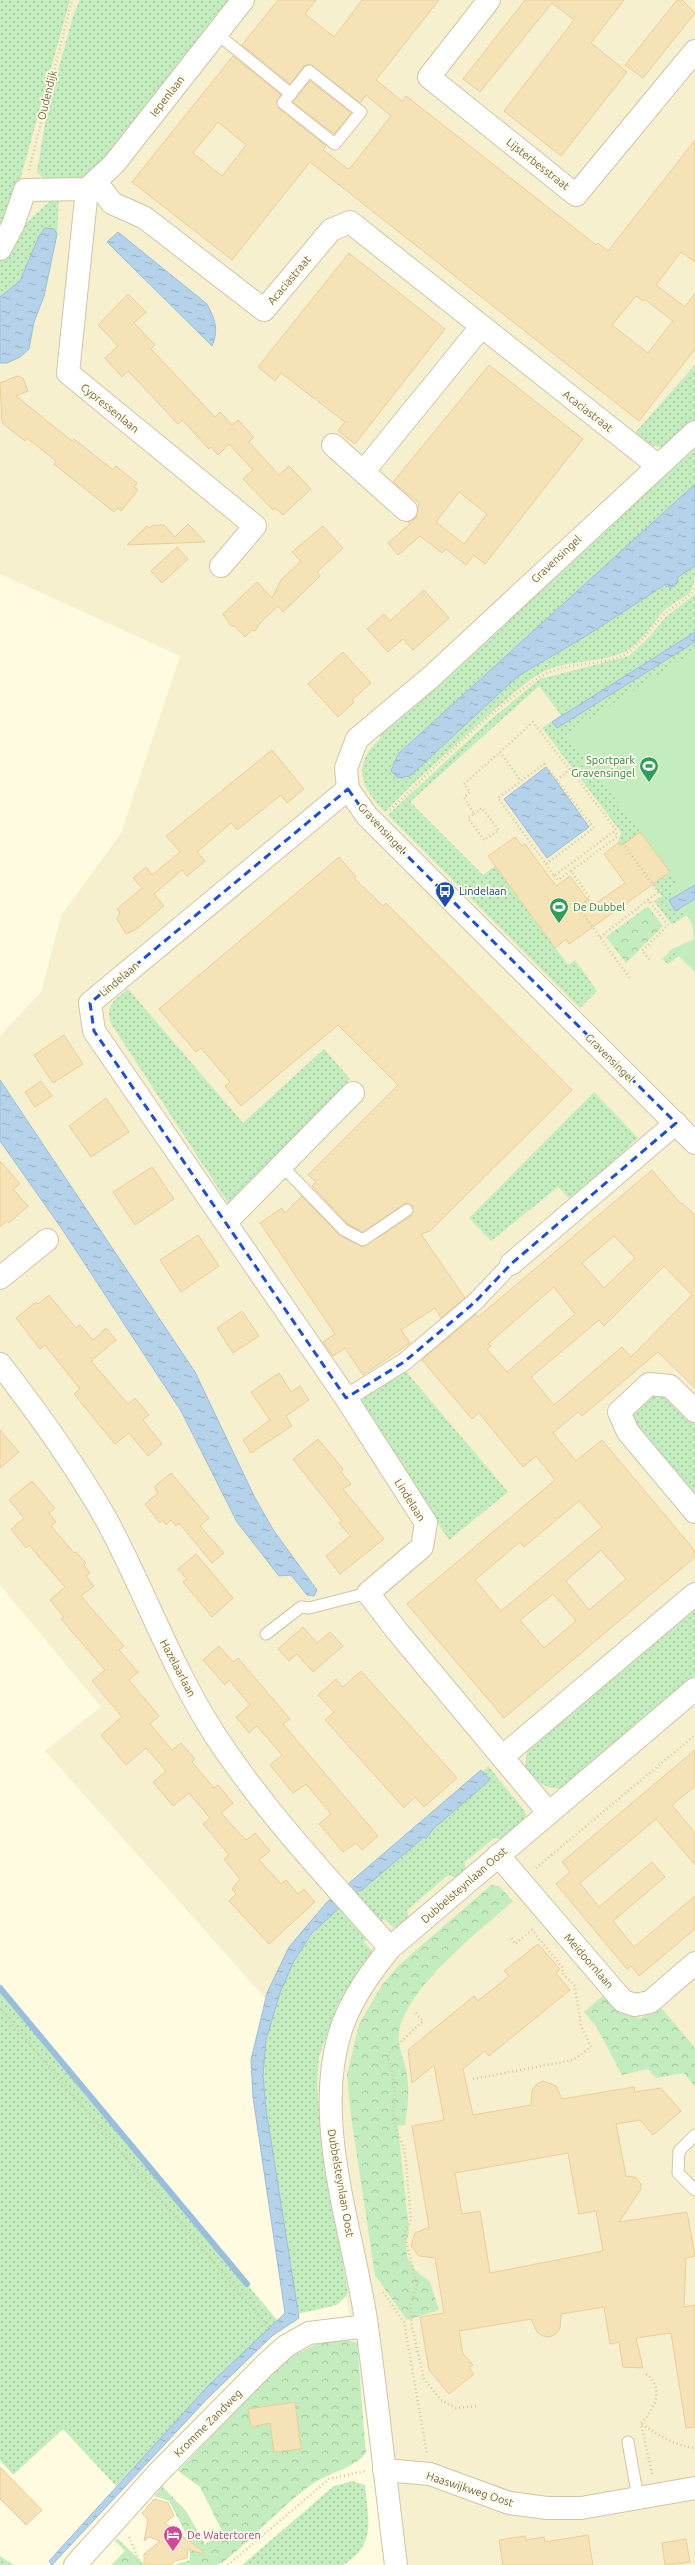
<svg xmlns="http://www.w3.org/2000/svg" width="695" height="2565" viewBox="0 0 695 2565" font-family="Ubuntu,sans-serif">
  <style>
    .residential { fill: #f6f0cf }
    .grass { fill: url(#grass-dots) }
    .forest { fill: url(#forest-crowns) }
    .garden { fill: #c4edbf }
    .water { fill: url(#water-ripples); stroke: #9abedc }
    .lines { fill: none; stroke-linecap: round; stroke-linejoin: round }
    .stream { stroke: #9abedc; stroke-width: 6 }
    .building { fill: #f6e2b7; stroke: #e9cf96; fill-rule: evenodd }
    .service-casing { stroke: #d0c5a7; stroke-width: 13 }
    .pedestrian-casing { stroke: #d0c5a7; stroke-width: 19 }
    .minor-casing { stroke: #d0c5a7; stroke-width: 24 }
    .tertiary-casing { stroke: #d0c5a7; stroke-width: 24 }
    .path { stroke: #dac69a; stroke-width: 2.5; stroke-dasharray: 1 3; stroke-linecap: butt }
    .service { stroke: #fff; stroke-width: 11 }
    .pedestrian { stroke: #fff; stroke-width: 17 }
    .minor { stroke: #fff; stroke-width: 22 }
    .tertiary { stroke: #fff; stroke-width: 22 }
    .marked { fill: none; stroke: #1d4ed8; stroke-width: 3; stroke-dasharray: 8 5; stroke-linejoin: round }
    .labels { text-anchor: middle; stroke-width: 3.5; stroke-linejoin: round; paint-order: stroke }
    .street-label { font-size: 11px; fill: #776646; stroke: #fffde9 }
    .leisure-label { font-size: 11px; fill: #27864d; stroke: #fffde9; text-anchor: end }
    .transit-label { font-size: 11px; fill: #164399; stroke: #fffde9; text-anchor: start }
    .hotel-label { font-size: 11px; fill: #b23c85; stroke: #fffde9; text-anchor: start }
  </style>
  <defs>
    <pattern id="grass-dots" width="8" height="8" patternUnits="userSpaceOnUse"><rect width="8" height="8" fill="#c4edbf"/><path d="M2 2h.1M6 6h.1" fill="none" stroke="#a4c49d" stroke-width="1.8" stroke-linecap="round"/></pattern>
    <pattern id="forest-crowns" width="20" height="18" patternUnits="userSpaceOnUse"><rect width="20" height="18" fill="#c4edbf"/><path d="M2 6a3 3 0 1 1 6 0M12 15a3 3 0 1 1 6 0" fill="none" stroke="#a4c49d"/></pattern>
    <pattern id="water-ripples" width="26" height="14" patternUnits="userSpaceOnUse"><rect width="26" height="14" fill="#b4d2e9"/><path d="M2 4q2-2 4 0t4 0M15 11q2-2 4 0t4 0" fill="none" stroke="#97aebf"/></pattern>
  </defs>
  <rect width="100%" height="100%" fill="#fefbe1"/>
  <path class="residential" d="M0,0H695V2565H389L306,2044L45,1751L101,1707L0,1585V1036L41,992L61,916L121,833L180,656L0,574Z"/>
  <path class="grass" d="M0,0H70L22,173L11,212L0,233Z
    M80,0H233L87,179H44L37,172L48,106L74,13Z
    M59,196L57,234L54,229L20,281L0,297C0,285 0,271 0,259C3,245 46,201 59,196Z
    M695,365V423L669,447C653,448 646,444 634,434Z
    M695,447V484L398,754L391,771L410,776L518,676L586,636L660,588L678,581V577L695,566C695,602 686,591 664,611C651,624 643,642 626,651C599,665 562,658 536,676C505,698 477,726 449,751C427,771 405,790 385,812C360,786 351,765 381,738L378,734Z
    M695,594V632L553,722L557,728L695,642V909L672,925L654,901L662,896L653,884L650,886L618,843L621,832L542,728L561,715L539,686L410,802L483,875L495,866L568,965L575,960L597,991L580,1008L388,815L489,721L540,679L629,656L648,638L666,617Z
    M695,942V972L679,956L668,964L662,959L672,949Z
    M128,989L243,1123L324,1049L350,1079L230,1206L112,1025C104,1006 114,1000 128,989Z
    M594,1092L638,1138L572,1201L558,1187L491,1241L469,1218Z
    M403,1368L508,1492L449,1540L358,1403Z
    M663,1392L695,1421V1502L630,1428L628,1414L656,1393Z
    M695,1608V1675L562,1788C544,1790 536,1780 525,1768L527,1750Z
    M488,1766L524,1810L527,1819L502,1839L494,1838L465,1862V1869L457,1878L448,1875L407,1910L409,1918L396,1930L384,1919L380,1924L354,1895L425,1837L427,1839L433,1829L490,1780L482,1772Z
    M340,1907L369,1936L364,1942L374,1952L338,2003L319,2057L317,2082L320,2126L348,2294L337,2305L298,2314L266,2109C265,2098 263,2087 263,2076C264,2028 282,1973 311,1935C319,1924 331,1916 340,1907Z
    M0,1989L277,2320L116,2486L63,2429L13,2475L0,2460Z
    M352,2481L365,2485C368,2520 377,2544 343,2565H242L334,2486Z
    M0,2556L14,2565H0Z"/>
  <path class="forest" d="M648,906L663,926L626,963L606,937Z
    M491,1885L499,1886L513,1901C481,1930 395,1995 399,2041C400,2053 406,2065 407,2076C410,2093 407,2109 405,2125L398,2126L409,2232L406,2243L407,2257L415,2270L430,2282L439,2310L407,2320L375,2275L351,2117L347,2075L359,2024L382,1985L399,1965Z
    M605,1994L634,2017L641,2018L658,2004L695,2048V2087L684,2073L656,2078L648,2069L622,2075L596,2026L584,2012Z
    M342,2338L357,2343L366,2453C352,2470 328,2472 311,2485C280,2507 253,2539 222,2563L216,2565H174L190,2560L189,2539L169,2501L155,2496L162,2486L186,2511L205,2544L223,2533L200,2487L178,2471L283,2361L322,2341Z
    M117,2538L144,2564L146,2565H111L125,2551L115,2541Z"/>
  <path class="garden" d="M695,651V972L672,949L694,939L692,924L670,889L679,883L566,734Z"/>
  <path class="water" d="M45,228L54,229L57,234L44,296L34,322L29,349L20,357L7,363H0V297L20,281L39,236Z
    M118,232L207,304C215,319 219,330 212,346L107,242Z
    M695,484V566L678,577L677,583L670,589L667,584L660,588L586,636L518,676L410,776L398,778L391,771L398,754Z
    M695,632V642L557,728L552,722Z
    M546,767L589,827L547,858L504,799Z
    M695,885V899L675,911L669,900Z
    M0,1080L195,1372L255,1498L274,1531L317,1590L314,1596L307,1595L291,1575L279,1576L237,1522L181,1411L62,1229L0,1141Z
    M481,1770L490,1780L433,1829L426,1839L424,1837L362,1890L358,1891L311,1934L293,1963L280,1993L266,2040L263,2076L266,2109L299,2318L272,2336L207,2399L52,2565L49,2561L208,2386L285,2313L253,2097L251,2060L267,1993L289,1947L327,1902Z"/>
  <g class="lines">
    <path class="stream" d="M0,1988L247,2284"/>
  </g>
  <path class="building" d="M278,0H316L305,14L334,37L362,0H439L376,80L402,101L406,96L596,245L598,243L608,251L695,140V262L681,252L656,285L685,307L695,293V349L639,421L310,162L232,260L132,182L233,56L281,95L276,102L279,108L326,146L323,150L348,169L351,167L391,116L366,95L360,103L310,64L304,66L290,84L242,45ZM218,122L246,145L222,176L193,153ZM636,296L643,301L644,299L673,321L648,353L612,325Z
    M525,0H624L591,43L627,72L561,156L504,111L574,20L552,3L480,92L463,79Z
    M677,0H682L695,13L643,78L625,65Z
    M310,81L351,113L334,134L293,102Z
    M349,253L445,329L355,444L338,431L345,422L281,373L275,381L258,367Z
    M128,294L146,312L134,323L155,345L151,349L215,417L220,412L232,425L238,420L254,437L249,442L279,475L289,466L311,489L283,515L275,508L273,510L243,479L253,470L229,444L218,455L211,447L209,449L182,420L178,424L128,371L122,377L105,358L118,346L98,325Z
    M489,365L583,439L485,564L474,555L466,565L446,549L442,553L420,536L398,555L388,543L410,524L408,522L416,518L419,503L393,482ZM459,492L487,514L464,544L436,522Z
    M17,376L23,378L28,391L16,396L72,441L74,439L113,470L116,466L137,483L134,487L138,490L121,511L117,508L114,512L54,464L56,461L27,438L25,441L2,423L0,383Z
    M188,524L205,542L127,545L147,526L149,528L153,525H164L175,537Z
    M323,526L343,548L317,572L320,576L283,612L278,606L260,623L255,631L252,630L245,637L235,626H231L223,614L257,582L272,598L281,580L301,561L292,552Z
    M177,547L188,559L162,583L151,571Z
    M424,590L449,618L413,650L403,639L388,652L367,629L384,614L390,621Z
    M343,652L371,683L352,700L354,702L338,717L308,684Z
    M272,750L304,789L287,803L281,795L237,830L231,823L197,852L205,861L187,876L182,870L154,894L164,906L135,930L126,934L117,919L120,913L117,909L142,888L133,878L146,867L152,875L180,852L166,836Z
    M640,832L670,872L569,944L566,939L555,948L488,856L515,837L522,846L525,844L556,886L570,876L592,906L625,883L604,854L618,843L621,846Z
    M339,857L356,877L354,878L383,906L386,903L572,1090L430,1231L421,1234L465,1298L441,1318L435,1308L401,1330L410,1343L363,1375L345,1348L333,1356L323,1342L335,1334L260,1223L282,1208L285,1213L302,1196L339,1235L363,1247L411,1216L413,1206L406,1203L363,1232L348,1224L312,1186L316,1182L308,1175L398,1085L338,1025L241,1106L225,1086L230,1082L201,1048L196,1052L159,1009Z
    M64,1035L83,1064L53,1083L34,1055Z
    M41,1081L52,1096L35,1107L25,1092Z
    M106,1098L129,1132L91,1157L69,1126Z
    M0,1161L20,1184L13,1189L28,1206L9,1223L7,1221L0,1227Z
    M152,1167L174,1199L135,1225L113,1192Z
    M652,1170L681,1204L682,1203L695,1215V1388L658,1352L582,1416L578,1412L553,1433L576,1461L602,1440L695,1551V1557L504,1718L407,1604L555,1480L536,1456L523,1467L479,1413L472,1419L422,1360L476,1314L478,1317ZM614,1236L635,1258L604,1288L582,1263ZM664,1266L692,1295L631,1357L622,1347L554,1405L531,1377L599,1320L604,1326ZM554,1287L575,1314L507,1372L487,1349L491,1346L488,1344ZM579,1501L602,1527L501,1611L475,1580L520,1542L524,1547ZM601,1550L626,1579L589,1610L566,1581ZM553,1594L576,1621L544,1648L520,1620Z
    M198,1235L219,1266L181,1292L160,1260Z
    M49,1295L76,1328L80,1325L93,1340L106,1328L116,1340L91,1361L128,1404L135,1398L149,1415L143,1420L162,1444L148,1456L129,1433L115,1444L74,1394L80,1389L45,1345L40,1349L16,1318L36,1302L38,1304Z
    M242,1311L259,1336L233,1353L217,1328Z
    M279,1373L291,1392L300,1386L309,1400L286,1416L292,1426L251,1453L243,1440L270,1420L251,1392Z
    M0,1430L19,1452L0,1468Z
    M318,1439L343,1469L341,1472L351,1484L343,1489L384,1539L340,1574L326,1556L350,1536L339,1523L342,1521L293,1459Z
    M171,1473L209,1518L200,1526L224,1553L212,1563L179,1523L176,1526L171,1520L166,1525L163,1520L160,1523L145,1504L158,1493L154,1487Z
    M32,1481L55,1508L49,1513L56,1522L51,1526L74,1553L76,1552L86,1563L84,1565L90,1573L86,1576L94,1586L81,1596L124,1646L119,1650L138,1672L129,1680L159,1716L150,1724L172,1750L181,1743L195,1759L192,1762L214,1788L218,1785L233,1803L221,1813L244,1838L247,1840L255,1833L270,1851L259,1860L281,1884L286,1880L298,1894L304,1889L315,1902L269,1944L229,1901L236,1894L232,1889L240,1879L224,1859L229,1855L203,1824L210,1818L189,1793L173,1806L153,1782L166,1771L146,1748L126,1765L101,1735L122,1717L92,1681L105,1670L61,1619L64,1617L50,1600L65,1587L29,1545L26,1548L11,1529L24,1518L9,1500Z
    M196,1554L233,1598L212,1617L183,1582L187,1579L178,1569Z
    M303,1627L317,1643L330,1632L343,1646L313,1672L297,1654L289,1661L278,1649Z
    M219,1646L233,1662L238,1658L290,1719L283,1724L378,1836L362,1850L356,1843L343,1852L319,1824L331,1814L306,1784L293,1793L270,1765L282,1755L257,1726L249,1733L236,1717L250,1705L229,1680L225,1685L203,1660Z
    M361,1671L457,1778L424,1807L415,1797L404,1808L325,1720L334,1712L318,1695L336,1679L343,1687Z
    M695,1750V1786L672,1805L695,1833V1865L656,1819L580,1883L599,1907L652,1862L665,1877L613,1921L634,1947L695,1896V1929L639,1976L631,1966L627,1969L556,1884L570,1872L562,1862Z
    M538,1944L560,1969L556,1973L570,1990L489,2056L485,2051L463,2069L473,2115L531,2105L532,2090L537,2084L543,2081L556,2086L562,2099L634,2087L635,2092L661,2088L681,2111L653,2135L640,2120L616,2124L626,2176L635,2177L641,2184V2189L619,2222L687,2212L695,2256L686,2258L684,2307L695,2305V2427L686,2428L671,2333L636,2338L643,2368L623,2367L619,2342L610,2344L604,2307L561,2314L560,2328L556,2334L550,2337L543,2336L537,2332L531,2319L459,2331L463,2354L473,2365L469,2368L474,2374L449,2394L429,2370L420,2317L444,2313L435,2258L419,2256L411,2246L415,2233L429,2227L412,2126L444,2120L434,2065L412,2083L408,2050L474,1996L478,2001L509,1976L504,1971ZM568,2153L579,2214L596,2211L603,2251L490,2273L480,2211L462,2214L455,2173Z
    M295,2402L301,2449L274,2452L270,2423L251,2427L248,2409Z
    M0,2467L42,2510L26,2525L0,2499Z
    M154,2499L168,2503L174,2516L165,2523L204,2552L203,2554L188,2549L187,2558L175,2561L171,2565H144V2554L160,2541L149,2537L144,2541L148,2520L142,2513Z
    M588,2535L593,2565H503L499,2540L525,2536L526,2540L544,2537L545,2542Z
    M686,2539L690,2562L665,2565L662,2543Z"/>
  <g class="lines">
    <defs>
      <path id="service" d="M216,33L291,94
        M309,71L361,112L335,144L283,103Z
        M282,1166L344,1230L363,1240L407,1210
        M266,1634L301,1607L309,1608L368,1593
        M695,2135L679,2151L678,2173L695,2190
        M628,2442L638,2498"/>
      <path id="pedestrian" d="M346,1398L404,1362L475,1302L511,1264"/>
      <path id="minor" d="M489,0L429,77L576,195L695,51
        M96,182L112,203L145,218L264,310L331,230L350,222L657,465
        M87,189L68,373L255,526L221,566
        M87,189L114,164L243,0
        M0,249L13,225L25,190L87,189
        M333,445L406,510
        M364,471L481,327
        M348,789L90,1003L94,1031L346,1398L426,1523L422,1547L368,1593L397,1631L548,1812
        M226,1222L353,1093
        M511,1264L676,1123
        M0,1278L47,1240
        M0,1364C38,1413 75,1464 106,1519C144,1589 170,1664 213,1732C264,1811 328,1878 390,1948
        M695,1411L670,1386L649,1384L619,1412L628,1432L695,1512
        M502,1757L695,1594
        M498,1855L623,2001L635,2005L650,2002L695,1963
        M384,2470L430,2474L509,2503L547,2508H581L695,2488
        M75,2565L158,2473L265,2365L286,2346L309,2333L367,2326"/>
      <path id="tertiary" d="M695,432L431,677L357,739L346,768L348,789L367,816L695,1143
        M396,2565C386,2486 378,2406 367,2327C354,2232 309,2116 343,2024C354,1995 371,1972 390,1948L695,1689"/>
    </defs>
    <use href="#service" class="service-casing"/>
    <use href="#pedestrian" class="pedestrian-casing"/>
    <use href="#minor" class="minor-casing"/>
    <use href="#tertiary" class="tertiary-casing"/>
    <path class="path" d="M29,170L72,0
      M500,752L533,722L569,769
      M544,764L594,828L546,864L498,798Z
      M390,810C438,765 485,714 540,677C560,664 588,665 610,660C637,654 648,629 667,612C676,604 688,599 695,589
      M474,814L482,808L499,830L484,840L468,818L474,814L464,797L470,792L464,784L500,752L521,781
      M623,843L658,892L648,900L668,925L642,951L650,960
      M546,864L554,876L616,830L570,769L557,780
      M571,871L617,837L616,831
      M554,876L558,880L571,871L590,898L578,907L631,980
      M600,937L648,900
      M536,1868L695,1735
      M0,2009L272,2331
      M416,2013L423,2021L388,2054L395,2090L393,2114L395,2127L404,2148L406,2162L411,2220L404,2233L417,2285L410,2305L412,2327L424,2379L441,2400L456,2408L476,2406
      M473,2079L573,2060L591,2047L581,2026L575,1986L562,1973L563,1968L532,1930L515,1944L510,1936
      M383,2292L404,2322L427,2454
      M646,2374C665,2388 655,2409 641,2423L652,2474
      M642,2424C659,2436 674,2445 695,2448
      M129,2537L141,2565
      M228,2565L329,2479L365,2471"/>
    <use href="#service" class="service"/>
    <use href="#pedestrian" class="pedestrian"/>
    <use href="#minor" class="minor"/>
    <use href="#tertiary" class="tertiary"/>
  </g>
  <path class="marked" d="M348,789L367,816L676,1123L511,1264L475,1302L404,1362L346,1398L94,1031L90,1003Z"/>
  <defs>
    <symbol id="stadium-pin" viewBox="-11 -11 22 30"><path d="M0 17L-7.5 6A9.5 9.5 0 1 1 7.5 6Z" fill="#2e9e5b" stroke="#fffde9"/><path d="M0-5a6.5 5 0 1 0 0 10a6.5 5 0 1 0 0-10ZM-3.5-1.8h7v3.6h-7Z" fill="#fff"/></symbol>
    <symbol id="bus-pin" viewBox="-11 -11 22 30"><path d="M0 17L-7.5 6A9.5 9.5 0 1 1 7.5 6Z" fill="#1a4fb4" stroke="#fffde9"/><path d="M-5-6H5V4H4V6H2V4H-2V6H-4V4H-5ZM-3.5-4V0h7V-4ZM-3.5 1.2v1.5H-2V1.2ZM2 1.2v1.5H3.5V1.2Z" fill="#fff"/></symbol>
    <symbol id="hotel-pin" viewBox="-11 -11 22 30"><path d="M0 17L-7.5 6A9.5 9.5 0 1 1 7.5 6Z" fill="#d1479c" stroke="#fffde9"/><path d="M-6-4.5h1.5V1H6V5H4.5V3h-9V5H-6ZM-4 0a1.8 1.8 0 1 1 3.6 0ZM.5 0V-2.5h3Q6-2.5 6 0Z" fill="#fff"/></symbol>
  </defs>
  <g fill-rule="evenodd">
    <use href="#stadium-pin" x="638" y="755" width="22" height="30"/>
    <use href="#bus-pin" x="434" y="880" width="22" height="30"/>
    <use href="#stadium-pin" x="548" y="896" width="22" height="30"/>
    <use href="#hotel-pin" x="162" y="2524" width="22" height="30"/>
  </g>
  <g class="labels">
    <g class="street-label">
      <text transform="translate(47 95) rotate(-76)" y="4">Oudendijk</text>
      <text transform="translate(167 96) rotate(-52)" y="4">Iepenlaan</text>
      <text transform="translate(538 164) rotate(38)" y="4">Lijsterbesstraat</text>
      <text transform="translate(289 280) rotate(-50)" y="4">Acaciastraat</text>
      <text transform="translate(110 408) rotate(39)" y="4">Cypressenlaan</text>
      <text transform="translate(588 411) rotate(38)" y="4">Acaciastraat</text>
      <text transform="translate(556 559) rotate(-43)" y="4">Gravensingel</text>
      <text transform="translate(382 828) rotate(47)" y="4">Gravensingel</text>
      <text transform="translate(119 979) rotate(-40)" y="4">Lindelaan</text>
      <text transform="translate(610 1058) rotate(45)" y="4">Gravensingel</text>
      <text transform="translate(410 1500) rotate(58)" y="4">Lindelaan</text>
      <text transform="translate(178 1668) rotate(62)" y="4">Hazelaarlaan</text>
      <text transform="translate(464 1885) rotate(-41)" y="4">Dubbelsteynlaan Oost</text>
      <text transform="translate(589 1961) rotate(49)" y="4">Meidoornlaan</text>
      <text transform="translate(341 2183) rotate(80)" y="4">Dubbelsteynlaan Oost</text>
      <text transform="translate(208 2423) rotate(-45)" y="4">Kromme Zandweg</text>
      <text transform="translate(470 2489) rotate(18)" y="4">Haaswijkweg Oost</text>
    </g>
    <g class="leisure-label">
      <text x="635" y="764">Sportpark<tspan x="635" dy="13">Gravensingel</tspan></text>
      <text x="573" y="911" text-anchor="start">De Dubbel</text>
    </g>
    <g class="transit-label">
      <text x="459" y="895">Lindelaan</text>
    </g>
    <g class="hotel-label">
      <text x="187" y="2539">De Watertoren</text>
    </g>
  </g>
</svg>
